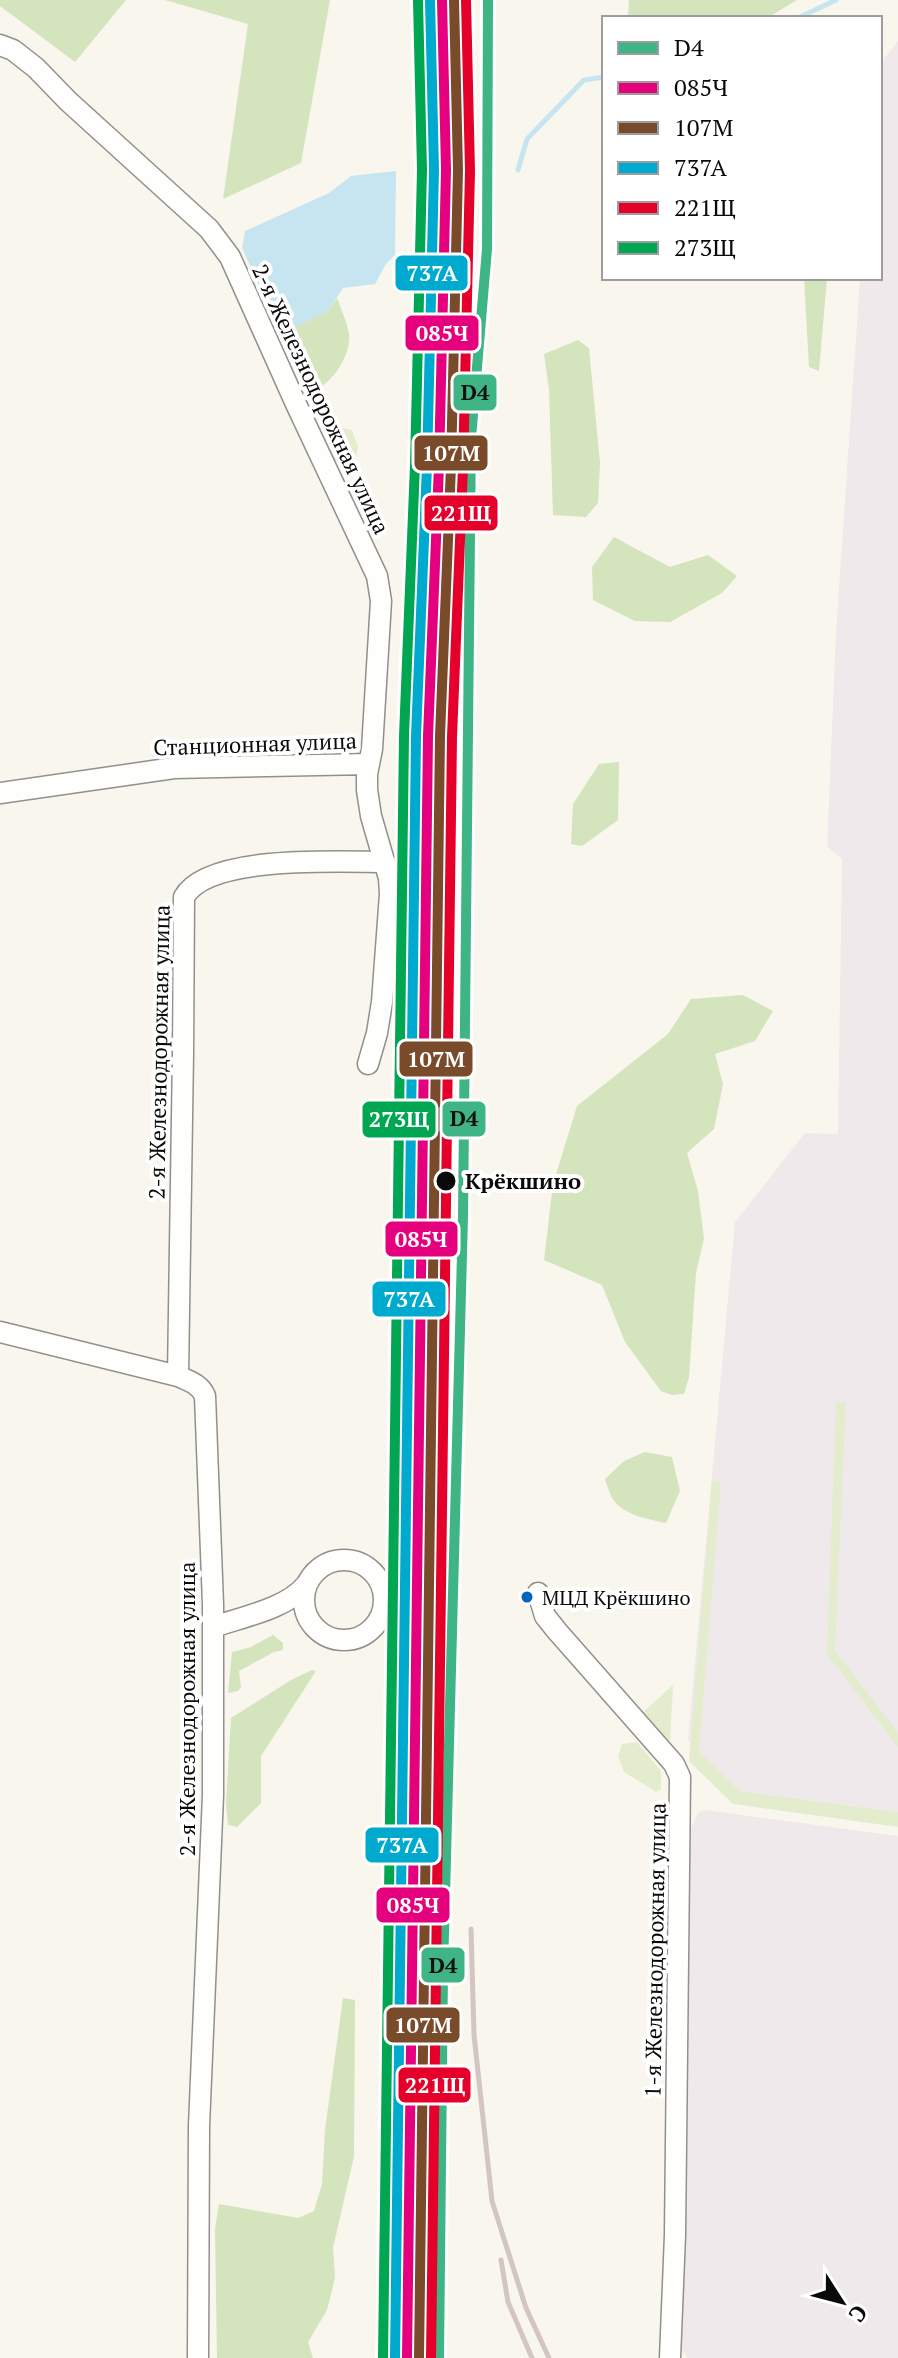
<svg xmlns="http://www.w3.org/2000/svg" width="898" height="2358" viewBox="0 0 898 2358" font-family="'PT Serif',serif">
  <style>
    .industrial { fill: #efe9eb }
    .green { fill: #e3edce }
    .forest { fill: #d4e4bd }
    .water { fill: #c6e5f0 }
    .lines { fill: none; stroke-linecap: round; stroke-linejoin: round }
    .stream { stroke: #c6e5f0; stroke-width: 5 }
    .minor-casing { stroke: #92908c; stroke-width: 23 }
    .minor { stroke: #fefefc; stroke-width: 20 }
    .rail { stroke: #d4c5c5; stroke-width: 5 }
    .rail-1-casing { stroke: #fff; stroke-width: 16 }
    .rail-2-casing { stroke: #fff; stroke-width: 16 }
    .rail-3-casing { stroke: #fff; stroke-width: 16 }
    .rail-4-casing { stroke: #fff; stroke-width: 16 }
    .rail-5-casing { stroke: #fff; stroke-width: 16 }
    .rail-6-casing { stroke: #fff; stroke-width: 16 }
    .rail-1 { stroke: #3fb485; stroke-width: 10 }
    .rail-2 { stroke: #e5007d; stroke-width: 10 }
    .rail-3 { stroke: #7a4b2a; stroke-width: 10 }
    .rail-4 { stroke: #00a9ce; stroke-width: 10 }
    .rail-5 { stroke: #e4002b; stroke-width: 10 }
    .rail-6 { stroke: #00a651; stroke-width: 10 }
    .stop-dot { fill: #0a0a0a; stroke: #fff; stroke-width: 3 }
    .bus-dot { fill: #0065bd; stroke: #fff; stroke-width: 3 }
    .labels { text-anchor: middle; stroke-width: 8; stroke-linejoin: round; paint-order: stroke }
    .bus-label { font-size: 20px; fill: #0a0a0a; stroke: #fff; text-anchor: start }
    .street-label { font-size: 22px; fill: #0a0a0a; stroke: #fff }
    .stop-label { font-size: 22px; font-weight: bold; fill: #0a0a0a; stroke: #fff; text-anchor: start }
    .line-badge { stroke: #fff; stroke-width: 3 }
    .badge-label { font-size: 22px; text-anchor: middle; font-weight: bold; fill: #fff }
    .pale-badge-label { font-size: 22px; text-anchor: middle; font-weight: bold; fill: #111 }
  </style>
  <rect width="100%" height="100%" fill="#f9f6ed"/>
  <path class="industrial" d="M898,41V1812L740,1791L688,1740L735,1222L805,1133L838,1134L842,859L827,846L836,634L860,278H880V64Z
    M705,1810L898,1836V2358H688L681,2349L690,1830L698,1813Z"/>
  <path class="green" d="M343,428L352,430L358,447L355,461L345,466L335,461L330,449Z
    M836,1402H846L835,1650L898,1733V1747L827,1654Z
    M712,1480L721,1482L699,1751L740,1791L898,1812V1827L733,1804L689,1761Z
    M673,1685L670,1741L640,1715Z
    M637,1742L661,1771V1789L656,1792L624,1772L618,1757L622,1744Z"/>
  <path class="forest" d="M0,0H126L75,62L0,6Z
    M165,0H330L301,163L223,199L248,24Z
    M629,0H797L767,18H631L628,17Z
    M804,278H827L819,371L809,367Z
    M337,298C341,309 347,322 349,334C351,358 331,386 308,393L281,339L266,319L275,320L290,329L328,311Z
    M578,340L589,348L600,463L598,503L586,517L553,515L549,389L544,354Z
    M614,537L670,567L708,555L737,576L722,593L670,622L635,621L593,600L592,567Z
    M619,762L618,820L582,846L571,844L573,804L599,764Z
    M743,995L773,1011L755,1041L715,1054L723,1084L714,1129L687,1153L698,1191L704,1238L696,1273L689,1377L684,1394L672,1395L661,1391L625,1342L602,1285L544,1260L553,1184L577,1106L668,1034L691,999Z
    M645,1452L672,1457L680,1491L666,1523C648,1519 622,1515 612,1498C609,1492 607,1485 605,1479L624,1461Z
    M273,1635L283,1643V1650L274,1652L239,1671L241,1687L238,1691L228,1693L232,1652L251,1647Z
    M312,1670L316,1671L261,1756V1803L237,1827L228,1825L226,1804L231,1718L291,1680Z
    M343,1998L355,2000L354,2156L333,2248L335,2278L327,2310L308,2342L313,2358H217L215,2228L219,2204L298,2218L314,2211L322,2184L325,2130Z"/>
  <path class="water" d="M396,171L395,255L386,264L375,284L343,288L328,311L290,329L275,320L242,248L245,231L329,193L351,176Z"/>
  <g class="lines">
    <path class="stream" d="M798,18L836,0
      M518,170L527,139L584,80L604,77"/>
    <defs>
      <path id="minor" d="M0,45L13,50L36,68L68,101L209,229L230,257L296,404L377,576L381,601L372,749L367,774V790L371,816L389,878L390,894L382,1002L377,1033L368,1064
        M0,793L174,768L369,764
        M0,1332L178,1376C189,1381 200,1384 205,1396L213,1604V1795L199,2126L198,2358
        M178,1376L183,1053L184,897C208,854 341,862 385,862
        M304 1600a40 40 0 1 1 80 0a40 40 0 1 1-80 0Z
        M538,1593L545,1616L557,1631L674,1764L680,1777L675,2235L670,2358
        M213,1627C242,1617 286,1609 306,1585"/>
    </defs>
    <use href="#minor" class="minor-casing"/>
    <use href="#minor" class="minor"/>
    <path class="rail" d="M471,1929L474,2035L492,2201L526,2308L549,2358
      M501,2260L508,2302L532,2358"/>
    <defs>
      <path id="rail-1" d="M439,2358L443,1971L463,1216L471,438L487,249L488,0"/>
      <path id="rail-2" d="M407,2358L428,736L439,466L446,170L442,0"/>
      <path id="rail-3" d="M419,2358L440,736L451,466L458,170L454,0"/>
      <path id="rail-4" d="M395,2358L416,736L427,466L434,170L430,0"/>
      <path id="rail-5" d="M431,2358L452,737L463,467L470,171L466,0"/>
      <path id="rail-6" d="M383,2358L404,736L415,465L422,170L418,1"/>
    </defs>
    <use href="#rail-1" class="rail-1-casing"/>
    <use href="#rail-2" class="rail-2-casing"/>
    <use href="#rail-3" class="rail-3-casing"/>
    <use href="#rail-4" class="rail-4-casing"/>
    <use href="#rail-5" class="rail-5-casing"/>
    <use href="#rail-6" class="rail-6-casing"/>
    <use href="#rail-1" class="rail-1"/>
    <use href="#rail-2" class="rail-2"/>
    <use href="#rail-3" class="rail-3"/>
    <use href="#rail-4" class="rail-4"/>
    <use href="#rail-5" class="rail-5"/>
    <use href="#rail-6" class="rail-6"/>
  </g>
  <circle class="stop-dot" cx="446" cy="1181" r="11"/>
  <circle class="bus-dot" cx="527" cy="1597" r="7"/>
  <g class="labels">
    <g class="bus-label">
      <text x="542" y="1605">МЦД Крёкшино</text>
    </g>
    <g class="street-label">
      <text transform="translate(321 399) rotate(65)" y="8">2-я Железнодорожная улица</text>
      <text transform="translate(255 744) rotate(-2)" y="8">Станционная улица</text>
      <text transform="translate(159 1052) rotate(-89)" y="8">2-я Железнодорожная улица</text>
      <text transform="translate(187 1709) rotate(-90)" y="8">2-я Железнодорожная улица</text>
      <text transform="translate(655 1950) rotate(-89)" y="8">1-я Железнодорожная улица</text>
    </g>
    <g class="stop-label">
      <text x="465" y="1189">Крёкшино</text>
    </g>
  </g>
  <g class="line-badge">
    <rect x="394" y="254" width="75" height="38" rx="8" fill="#00a9ce"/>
    <rect x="404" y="314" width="76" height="38" rx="8" fill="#e5007d"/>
    <rect x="452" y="373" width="46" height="39" rx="8" fill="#3fb485"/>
    <rect x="413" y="434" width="76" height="38" rx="8" fill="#7a4b2a"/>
    <rect x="423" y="494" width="76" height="38" rx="8" fill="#e4002b"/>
    <rect x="398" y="1040" width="76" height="38" rx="8" fill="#7a4b2a"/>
    <rect x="441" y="1100" width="46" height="38" rx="8" fill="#3fb485"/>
    <rect x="361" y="1100" width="76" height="39" rx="8" fill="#00a651"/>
    <rect x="384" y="1220" width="75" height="38" rx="8" fill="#e5007d"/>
    <rect x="371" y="1280" width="76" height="38" rx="8" fill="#00a9ce"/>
    <rect x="364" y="1826" width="76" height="38" rx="8" fill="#00a9ce"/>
    <rect x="375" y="1886" width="76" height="38" rx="8" fill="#e5007d"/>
    <rect x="420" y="1946" width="46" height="38" rx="8" fill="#3fb485"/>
    <rect x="385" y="2006" width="76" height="38" rx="8" fill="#7a4b2a"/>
    <rect x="397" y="2066" width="75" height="38" rx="8" fill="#e4002b"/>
  </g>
  <g class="badge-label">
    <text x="432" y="281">737А</text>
    <text x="442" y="341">085Ч</text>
    <text x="451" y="461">107М</text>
    <text x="461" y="521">221Щ</text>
    <text x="436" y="1067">107М</text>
    <text x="399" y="1127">273Щ</text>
    <text x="421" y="1247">085Ч</text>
    <text x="409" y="1307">737А</text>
    <text x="402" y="1853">737А</text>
    <text x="413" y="1913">085Ч</text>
    <text x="423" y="2033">107М</text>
    <text x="435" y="2093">221Щ</text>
  </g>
  <g class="pale-badge-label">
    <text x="475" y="400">D4</text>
    <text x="464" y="1126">D4</text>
    <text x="443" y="1973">D4</text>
  </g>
  <rect x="602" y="16" width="280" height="264" fill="#ffffff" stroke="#9d9d9d" stroke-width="2"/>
  <rect x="618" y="42" width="40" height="12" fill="#3fb485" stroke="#9d9d9d" stroke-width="2"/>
  <text x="674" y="56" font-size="24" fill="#0a0a0a">D4</text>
  <rect x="618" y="82" width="40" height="12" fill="#e5007d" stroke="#9d9d9d" stroke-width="2"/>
  <text x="674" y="96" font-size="24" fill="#0a0a0a">085Ч</text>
  <rect x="618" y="122" width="40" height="12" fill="#7a4b2a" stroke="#9d9d9d" stroke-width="2"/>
  <text x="674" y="136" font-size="24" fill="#0a0a0a">107М</text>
  <rect x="618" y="162" width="40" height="12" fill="#00a9ce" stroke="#9d9d9d" stroke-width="2"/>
  <text x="674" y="176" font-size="24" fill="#0a0a0a">737А</text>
  <rect x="618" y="202" width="40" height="12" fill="#e4002b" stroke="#9d9d9d" stroke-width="2"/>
  <text x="674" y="216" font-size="24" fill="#0a0a0a">221Щ</text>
  <rect x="618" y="242" width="40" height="12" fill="#00a651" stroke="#9d9d9d" stroke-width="2"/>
  <text x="674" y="256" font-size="24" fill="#0a0a0a">273Щ</text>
  <g transform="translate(842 2302) rotate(126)" stroke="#ffffff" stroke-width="6" paint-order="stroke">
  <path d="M0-6L14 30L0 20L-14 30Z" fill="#0a0a0a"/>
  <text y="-12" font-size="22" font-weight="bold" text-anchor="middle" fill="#0a0a0a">С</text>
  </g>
</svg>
